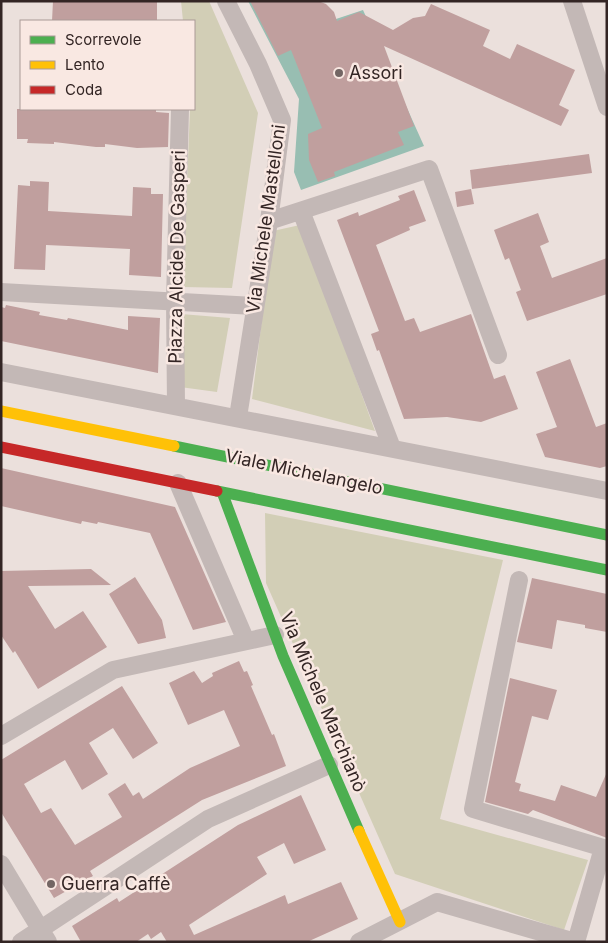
<svg xmlns="http://www.w3.org/2000/svg" width="608" height="943" viewBox="0 0 608 943" font-family="Inter,sans-serif">
  <style>
    .green { fill: #d2ceb6 }
    .water { fill: #98beb2 }
    .building { fill: #c09f9e }
    .lines { fill: none; stroke-linecap: round; stroke-linejoin: round }
    .street { stroke: #c3b8b6; stroke-width: 18 }
    .fast { stroke: #4caf50; stroke-width: 11 }
    .slow { stroke: #ffc107; stroke-width: 11 }
    .jam { stroke: #c62828; stroke-width: 11 }
    .poi-dot { fill: #736664; stroke: #f9e8e2; stroke-width: 2 }
    .labels { text-anchor: middle; stroke-width: 5; stroke-linejoin: round; paint-order: stroke }
    .poi-label { font-size: 18px; fill: #332524; stroke: #f9e8e2; text-anchor: start }
    .street-label { font-size: 18px; fill: #332524; stroke: #f9e8e2 }
  </style>
  <rect width="100%" height="100%" fill="#ebe0dc"/>
  <path class="green" d="M181,1H209L258,113L232,288L183,287L190,109H194V21H183Z
    M300,225L375,431L252,399L273,231Z
    M181,314L230,318L217,392L180,387Z
    M265,513L503,560L440,819L588,860L564,930L395,874L266,583Z"/>
  <path class="water" d="M248,1H306L336,19L363,10L424,146L301,190L294,172L299,99Z"/>
  <path class="building" d="M53,1H157V21H52Z
    M250,1H318L326,4L334,12L337,21L359,12L393,30L413,18L425,16L431,4L490,30L483,46L510,59L517,44L575,70L559,105L569,110L561,126L384,46L414,126L398,132L404,145L334,172L335,176L318,182L309,160L308,134L322,128L291,50L278,56Z
    M17,109H156V112L169,113L168,147L137,148L105,144V147H96L54,142V144L27,143L28,139H17Z
    M589,154L592,173L472,189L470,170Z
    M30,181L49,182L48,211L132,216L133,187L151,188V194H163L161,277L129,275L130,249L68,246L46,245L45,270L14,269L18,185L30,186Z
    M471,189L474,204L457,207L455,192Z
    M414,190L426,221L409,227L410,230L376,245L405,321L414,318L420,332L471,314L494,379L505,375L518,409L481,422L447,417L404,419L379,350L377,351L371,334L379,331L337,220L358,212L359,216L400,200L398,196Z
    M538,213L549,242L540,246L552,278L607,258V294L527,321L516,292L521,290L509,258L505,260L494,230Z
    M6,305L40,312L39,315L67,320L68,318L128,330V316L160,318L158,373L1,341V307L5,308Z
    M570,359L596,427L607,423V466L600,468L545,457L536,434L557,427L536,372Z
    M1,468L175,507L226,622L193,630L150,533L98,522L97,524L82,521L81,524L1,506Z
    M91,569L111,585L28,586L55,629L83,611L107,647L38,689L15,651L13,653L1,635V571Z
    M135,577L162,620L166,638L138,644L109,594Z
    M532,578L607,594V632L585,628V625L557,620L552,649L517,642Z
    M239,661L244,672L247,671L253,685L251,686L272,735L274,734L286,766L202,800L90,871L93,876L54,898L1,812V760L122,686L158,743L133,759L113,728L89,743L108,774L82,790L65,760L24,784L41,813L51,808L75,845L122,817L108,794L125,783L133,796L139,792L143,799L190,768L240,746L224,710L188,725L169,683L194,671L202,683L213,676L212,673Z
    M510,678L557,690L548,720L532,716L515,782L521,784L519,791L555,801L561,785L596,797L607,772V838L533,810L528,814L485,802Z
    M301,795L326,850L294,864L284,843L257,857L267,874L189,925L194,935L285,895L288,904L341,882L358,919L307,942H167L161,932L151,939L148,934L136,942H81L72,926L117,898L119,902L238,825Z"/>
  <g class="lines">
    <path class="street" d="M226,1L258,64L282,120L269,221L238,417
      M572,1L607,107
      M301,211L392,448
      M269,221L429,169L498,355
      M1,292L254,306
      M1,372L607,491
      M176,405L175,301L180,109
      M178,483L246,641
      M519,580L473,809L607,849
      M1,736L113,670L275,635
      M1,864L48,942
      M21,942L208,819L329,765
      M359,942L437,902L575,942
      M576,942L603,848"/>
    <path class="fast" d="M174,446L607,535
      M217,491L607,570
      M222,492L283,656L359,831"/>
    <path class="slow" d="M1,411L174,446
      M359,831L400,922"/>
    <path class="jam" d="M1,447L217,491"/>
  </g>
  <g class="poi-dot">
    <circle cx="339" cy="73" r="5"/>
    <circle cx="51" cy="884" r="5"/>
  </g>
  <g class="labels">
    <g class="poi-label">
      <text x="349" y="79">Assori</text>
      <text x="61" y="890">Guerra Caffè</text>
    </g>
    <g class="street-label">
      <text transform="translate(266 219) rotate(-82)" y="6">Via Michele Mastelloni</text>
      <text transform="translate(177 257) rotate(-89)" y="6">Piazza Alcide De Gasperi</text>
      <text transform="translate(304 472) rotate(12)" y="6">Viale Michelangelo</text>
      <text transform="translate(323 702) rotate(67)" y="6">Via Michele Marchianò</text>
    </g>
  </g>
  <rect width="608" height="943" fill="none" stroke="#332524" stroke-width="5"/>
  <rect x="20" y="20" width="175" height="90" fill="#f9e8e2" stroke="#aa9a96"/>
  <rect x="30" y="36" width="25" height="8" fill="#4caf50" stroke="#aa9a96"/>
  <text x="65" y="45" font-size="15" fill="#332524">Scorrevole</text>
  <rect x="30" y="61" width="25" height="8" fill="#ffc107" stroke="#aa9a96"/>
  <text x="65" y="70" font-size="15" fill="#332524">Lento</text>
  <rect x="30" y="86" width="25" height="8" fill="#c62828" stroke="#aa9a96"/>
  <text x="65" y="95" font-size="15" fill="#332524">Coda</text>
</svg>
